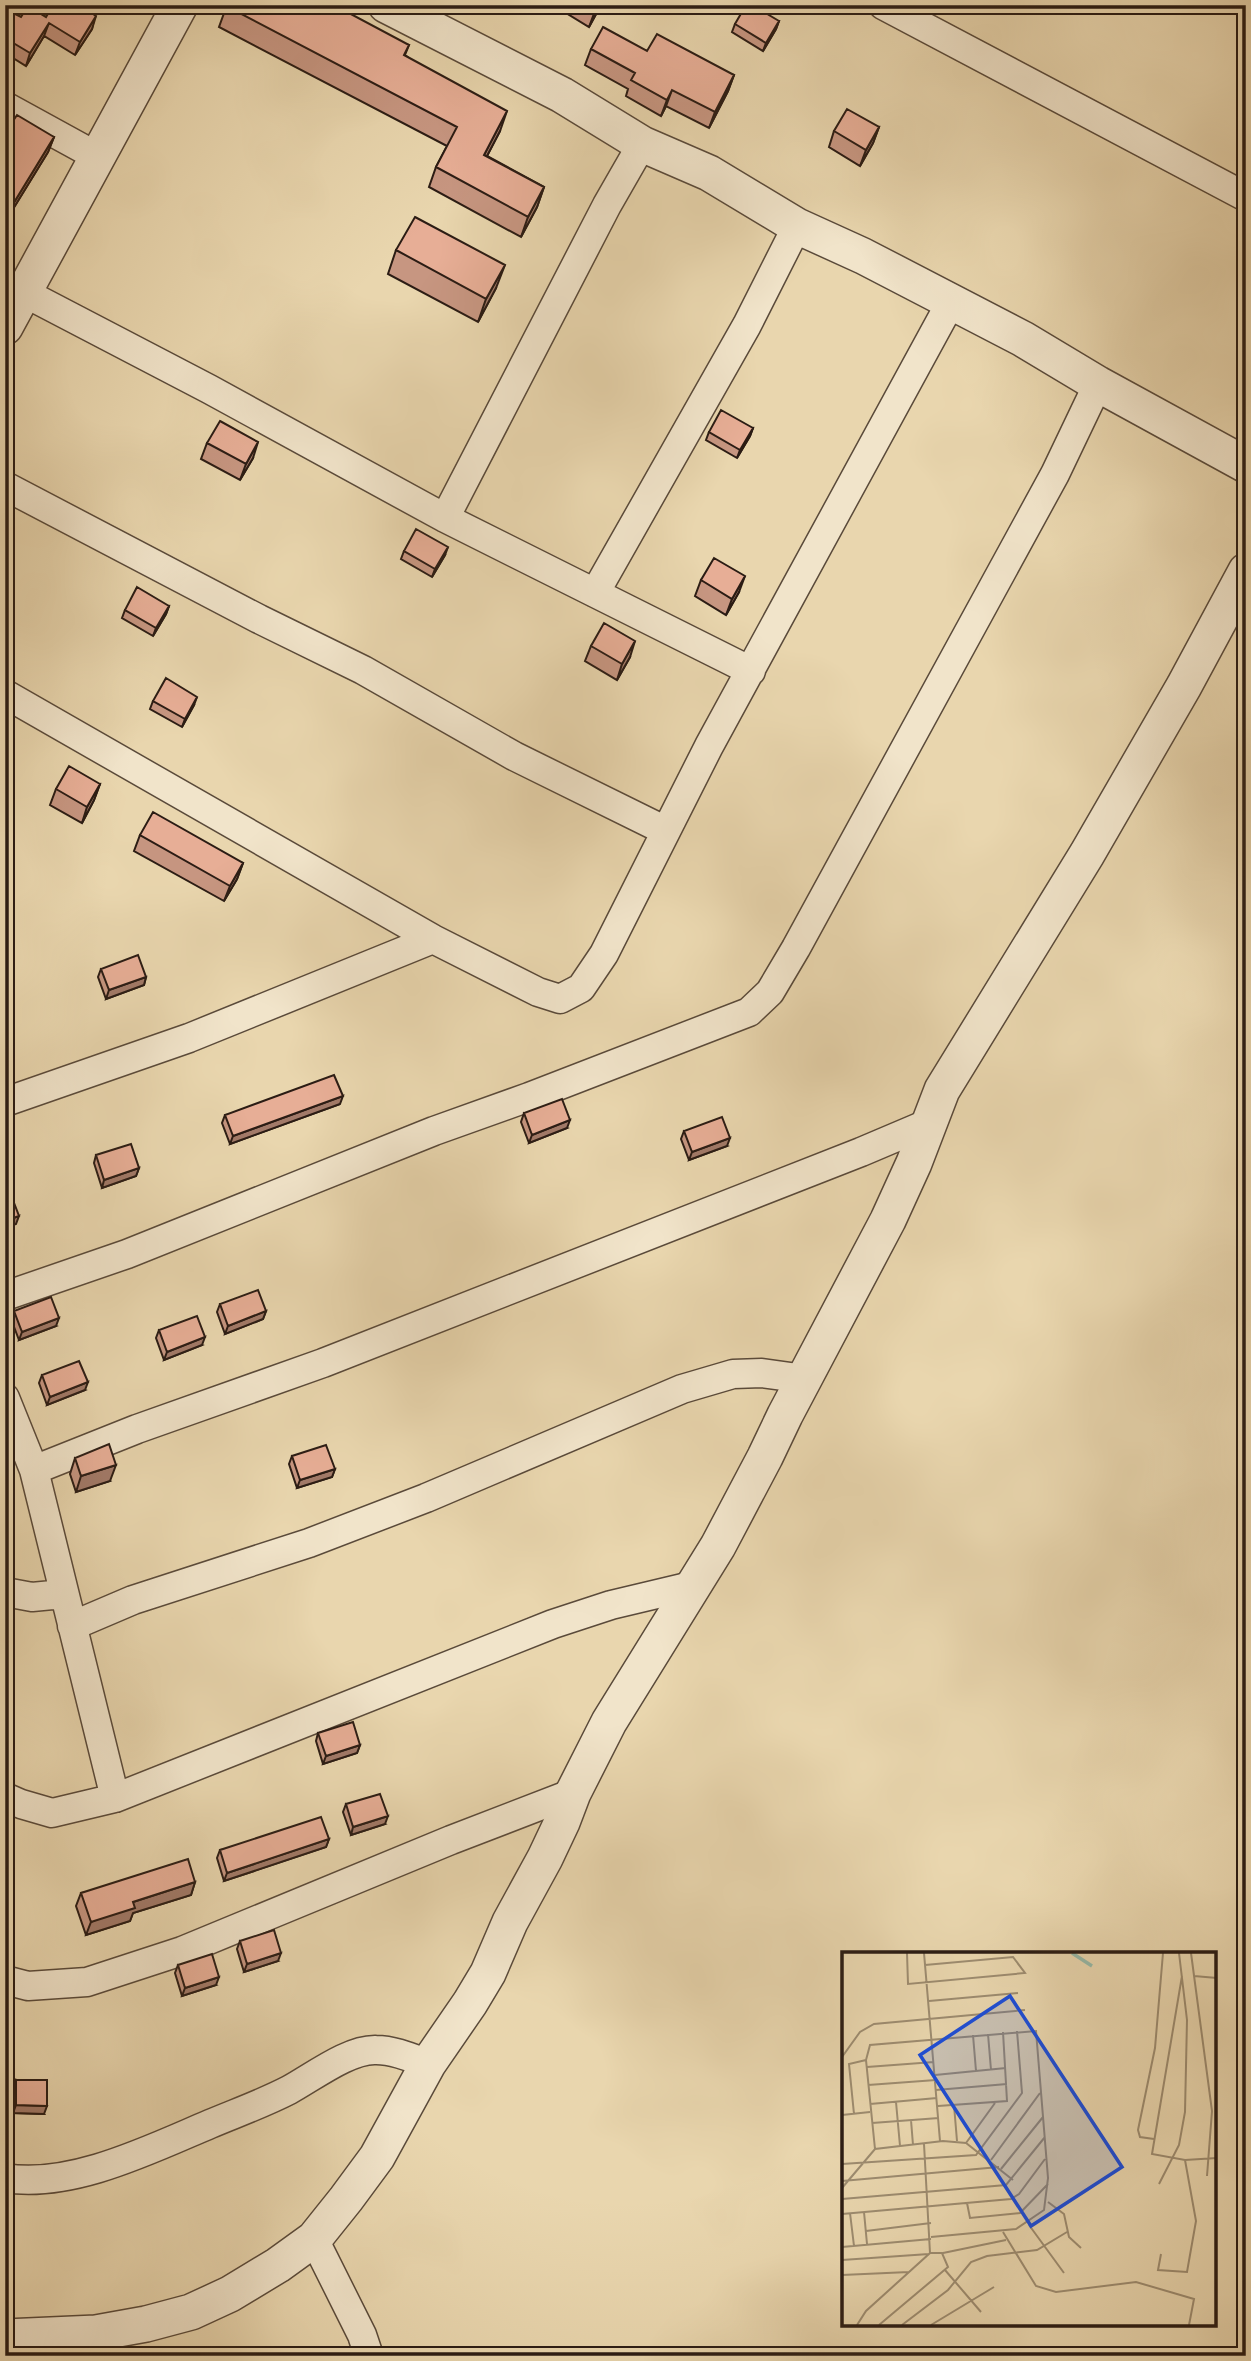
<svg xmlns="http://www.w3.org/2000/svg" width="1251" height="2361" viewBox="0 0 1251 2361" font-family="'Libre Bodoni',serif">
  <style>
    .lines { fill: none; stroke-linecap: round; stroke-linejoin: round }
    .minor-casing { stroke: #5a4a3a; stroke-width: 31 }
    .tertiary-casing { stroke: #5a4a3a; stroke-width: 38 }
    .minor { stroke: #f1e4ca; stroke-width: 28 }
    .tertiary { stroke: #f1e4ca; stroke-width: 35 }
    .wall { fill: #c79681; stroke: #2b1c14; stroke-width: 2 }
    .shaded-wall { fill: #a27a69; stroke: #2b1c14; stroke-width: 2 }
    .building { fill: #e7ae96; stroke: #2b1c14; stroke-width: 2 }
    .inset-river { fill: none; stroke: #97b9a8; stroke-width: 3.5 }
    .inset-road { fill: none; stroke: #9d8c70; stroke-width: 2 }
    .view { fill: #1d4ed8; fill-opacity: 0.15; stroke: #1d4ed8; stroke-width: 3.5 }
    .inset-edge { fill: none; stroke: #2b1c14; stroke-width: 3.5 }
  </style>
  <rect width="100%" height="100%" fill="#e9d6ae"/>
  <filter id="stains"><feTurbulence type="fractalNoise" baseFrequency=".00286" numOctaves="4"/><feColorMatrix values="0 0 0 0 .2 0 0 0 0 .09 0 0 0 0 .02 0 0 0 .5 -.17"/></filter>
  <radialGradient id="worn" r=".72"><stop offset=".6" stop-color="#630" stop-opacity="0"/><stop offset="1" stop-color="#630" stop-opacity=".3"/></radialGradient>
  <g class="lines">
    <defs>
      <path id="minor" d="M883,5L1246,197
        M5,106L98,157
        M23,292L209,389L445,518L751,671
        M5,486L259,619L363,670L514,756L666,831
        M445,518L607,205L642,144
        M595,593L747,325L797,226
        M5,694L433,939L538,992L560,999L581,988L604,954L709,746L951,302
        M5,1102L189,1038L433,939
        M5,1296L127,1254L434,1131L529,1097L749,1012L770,992L796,948L1055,474L1098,384
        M5,1398L34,1470L115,1798
        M34,1470L137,1429L323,1363L861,1152L927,1124
        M5,1592L32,1597L63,1594
        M72,1626L133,1600L309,1543L426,1498L682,1389L733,1374L762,1373L805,1379
        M5,1797L21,1804L52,1813L115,1798L553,1624L611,1605L695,1585
        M5,1980L28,1986L87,1982L182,1951L451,1840L573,1793
        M5,2178C71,2189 151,2149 210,2124C236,2113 264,2103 289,2090C313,2077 349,2049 376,2050C394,2050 412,2058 428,2064
        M314,2239L362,2335L369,2356"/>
      <path id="tertiary" d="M386,5L562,95L642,144L709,173L797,226L863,256L1023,339L1098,384L1246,465
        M5,327L180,5
        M5,2337L96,2333L146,2324L191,2312L230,2294L278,2265L314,2239L346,2199L377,2157L428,2064L470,2003L488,1973L510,1922L545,1858L562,1822L573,1793L609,1722L718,1546L765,1457L785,1415L888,1220L914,1163L942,1090L1087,854L1184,686L1246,571"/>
    </defs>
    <use href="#minor" class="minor-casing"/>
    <use href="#tertiary" class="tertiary-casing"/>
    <use href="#minor" class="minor"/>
    <use href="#tertiary" class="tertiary"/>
  </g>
  <path class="wall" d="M227,5L409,45L405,55L500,131L487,156L544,187L537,207L521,237L429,187L436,167L447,146L219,27Z
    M553,5H601L589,27Z
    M5,9L21,17L95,15L92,29L75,55L44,36L26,66L5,53Z
    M779,21L776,29L763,51L732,32L735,24Z
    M591,49L647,51L734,75L728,91L709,128L666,106L661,116L626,96L628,89L585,65Z
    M5,124L9,127L54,137L48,152L5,222Z
    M879,127L873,143L860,166L829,147L834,131Z
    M396,250L496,288L478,322L388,274Z
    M753,428L750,436L737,458L706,440L709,432Z
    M207,443L253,458L240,480L201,459Z
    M404,551L445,555L432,577L401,559Z
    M701,580L739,592L726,615L695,596Z
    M169,606L166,614L153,636L122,618L125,610Z
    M591,646L630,657L617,680L585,661Z
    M153,701L194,705L182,727L150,709Z
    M100,784L94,800L82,823L50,805L56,789Z
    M140,835L243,863L237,879L224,901L134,851Z
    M101,969L146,977L144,985L106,999L98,977Z
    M340,1104L230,1144L222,1123L225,1115Z
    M524,1113L567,1128L529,1143L521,1122Z
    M684,1131L727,1146L689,1160L681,1139Z
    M96,1155L139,1168L136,1176L102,1188L94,1163Z
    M220,1304L266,1311L263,1319L225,1334L217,1312Z
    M14,1311L56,1326L19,1340L11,1319Z
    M159,1330L202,1345L164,1360L156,1338Z
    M42,1375L85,1390L47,1405L39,1383Z
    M292,1456L335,1469L332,1477L297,1488L289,1464Z
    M75,1458L110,1481L76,1492L70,1474Z
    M318,1733L360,1745L357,1753L323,1764L316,1741Z
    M346,1804L385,1824L351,1835L343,1812Z
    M329,1839L326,1847L224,1881L217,1858L220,1850Z
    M195,1882L191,1895L133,1913L130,1921L86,1935L76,1906L81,1893Z
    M240,1941L278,1961L244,1972L237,1949Z
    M178,1965L216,1985L182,1996L175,1973Z
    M16,2080L44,2114L13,2113V2088Z"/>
  <path class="shaded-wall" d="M98,5H100L88,27L93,14Z
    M598,5H601L589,27L595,11Z
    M96,16L92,29L75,55L80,42Z
    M779,21L776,29L763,51L766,43Z
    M49,23L44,36L26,66L30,53Z
    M734,75L728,91L709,128L715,112Z
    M672,90L666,106L661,116L667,100Z
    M507,111L500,131L477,175L484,155Z
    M879,127L873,143L860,166L866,150Z
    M54,137L48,152L5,222L10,209Z
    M544,187L537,207L521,237L528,217Z
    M505,265L496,288L478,322L486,299Z
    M753,428L750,436L737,458L740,450Z
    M258,442L253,458L240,480L246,464Z
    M448,547L445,555L432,577L435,569Z
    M745,576L739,592L726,615L732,599Z
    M169,606L166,614L153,636L156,628Z
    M635,641L630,657L617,680L622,664Z
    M197,697L194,705L182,727L185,719Z
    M100,784L94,800L82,823L87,807Z
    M243,863L237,879L224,901L230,886Z
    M146,977L144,985L106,999L109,990Z
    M343,1096L340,1104L230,1144L233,1136Z
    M570,1120L567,1128L529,1143L532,1135Z
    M730,1138L727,1146L689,1160L692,1152Z
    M139,1168L136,1176L102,1188L104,1180Z
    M19,1216L16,1224L5,1228V1221Z
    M266,1311L263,1319L225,1334L228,1326Z
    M59,1318L56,1326L19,1340L22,1332Z
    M205,1337L202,1345L164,1360L167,1352Z
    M88,1382L85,1390L47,1405L50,1397Z
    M116,1465L110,1481L76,1492L81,1476Z
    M335,1469L332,1477L297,1488L300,1480Z
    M360,1745L357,1753L323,1764L326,1756Z
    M388,1816L385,1824L351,1835L353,1827Z
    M329,1839L326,1847L224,1881L227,1873Z
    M195,1882L191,1895L133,1913L130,1921L86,1935L91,1922L133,1902Z
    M281,1953L278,1961L244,1972L247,1964Z
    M219,1977L216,1985L182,1996L185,1988Z
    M16,2105L47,2106L44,2114L13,2113Z"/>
  <path class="building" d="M53,5H98L93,14L96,16L80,42L49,23L30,53L5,38V9L21,17L28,6L46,17Z
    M227,5H334L409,45L404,55L507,111L484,155L544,187L528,217L436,167L457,127L226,6Z
    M585,5H598L595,11Z
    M746,5H752L779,21L766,43L735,24Z
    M603,27L647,51L657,34L734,75L715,112L672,90L667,100L631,80L635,73L591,49Z
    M847,109L879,127L866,150L834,131Z
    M17,115L54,137L10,209L5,206V124L9,127Z
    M415,217L505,265L486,299L396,250Z
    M721,410L753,428L740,450L709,432Z
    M220,421L258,442L246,464L207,443Z
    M416,529L448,547L435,569L404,551Z
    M714,558L745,576L732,599L701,580Z
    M137,587L169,606L156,628L125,610Z
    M604,623L635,641L622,664L591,646Z
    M166,678L197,697L185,719L153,701Z
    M69,766L100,784L87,807L56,789Z
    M153,812L243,863L230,886L140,835Z
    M138,955L146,977L109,990L101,969Z
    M334,1075L343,1096L233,1136L225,1115Z
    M562,1099L570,1120L532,1135L524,1113Z
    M722,1117L730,1138L692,1152L684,1131Z
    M131,1144L139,1168L104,1180L96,1155Z
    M11,1195L19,1216L5,1221V1197Z
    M258,1290L266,1311L228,1326L220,1304Z
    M51,1297L59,1318L22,1332L14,1311Z
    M197,1316L205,1337L167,1352L159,1330Z
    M79,1361L88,1382L50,1397L42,1375Z
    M109,1444L116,1465L81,1476L75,1458Z
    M326,1445L335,1469L300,1480L292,1456Z
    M353,1722L360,1745L326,1756L318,1733Z
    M380,1794L388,1816L353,1827L346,1804Z
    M321,1817L329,1839L227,1873L220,1850Z
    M188,1859L195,1882L133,1902L135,1908L91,1922L81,1893Z
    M274,1930L281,1953L247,1964L240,1941Z
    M212,1954L219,1977L185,1988L178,1965Z
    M16,2080H47V2106L16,2105Z"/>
  <g transform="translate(842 1952)">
    <rect width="374" height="374" fill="#e9d6ae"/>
    <path class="inset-river" d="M230,1L250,14"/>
    <path class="inset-road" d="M65,1L66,32L183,21L171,5L83,13M82,1L98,189M349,1L370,159L365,224M340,24L310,202L343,208L375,206M352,24L375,26M87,49L176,41M146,82L149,118M131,83L134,119M0,105L18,80L32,72L183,58M25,115L92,110M93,123L164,116M26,133L94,128M94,138L165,132M54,150L58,194M28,152L95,146M112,153L115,189M96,154L165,149L161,80M12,162L7,112L24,108M0,163L28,160M69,168L71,193M30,171L97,166M312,187L298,185L296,178L313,96L321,1M124,191L153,151M33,197L24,108L28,93L194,79L206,226L202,258L174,277L89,285M149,208L198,141M0,212L134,203L180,141L175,79M159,217L201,165M0,229L157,215M317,232L337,193L343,160L345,68L337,1M0,236L33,197L101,189L124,191L171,228M0,247L164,233L203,185M206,250L222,262L227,285L239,296M125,251L128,266L178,261L206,232M22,260L25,292M8,261L12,294M0,262L169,247L177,242L203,207M187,273L222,321M24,279L89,271M161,280L194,334L214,340L294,330L352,347L347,373M0,295L89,287M101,301L164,288M319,302L316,318L345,320L354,269L343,208M0,308L87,302M103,318L139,360M0,323L67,320M15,373L24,359L88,301L82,192M37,373L106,315L100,301H88M60,373L106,338L129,310L145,304L195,298L225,280M89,373L152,335"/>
    <path class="view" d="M168,44L280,215L189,274L78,103Z"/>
    <rect width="374" height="374" class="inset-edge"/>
  </g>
  <rect width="1251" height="2361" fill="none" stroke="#e9d6ae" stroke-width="28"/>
  <rect x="7" y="7" width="1237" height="2347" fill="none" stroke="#2b1c14" stroke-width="3.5"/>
  <rect x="14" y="14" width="1223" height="2333" fill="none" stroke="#2b1c14" stroke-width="2"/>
  <rect width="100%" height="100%" filter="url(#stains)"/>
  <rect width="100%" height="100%" fill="url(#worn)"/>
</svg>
